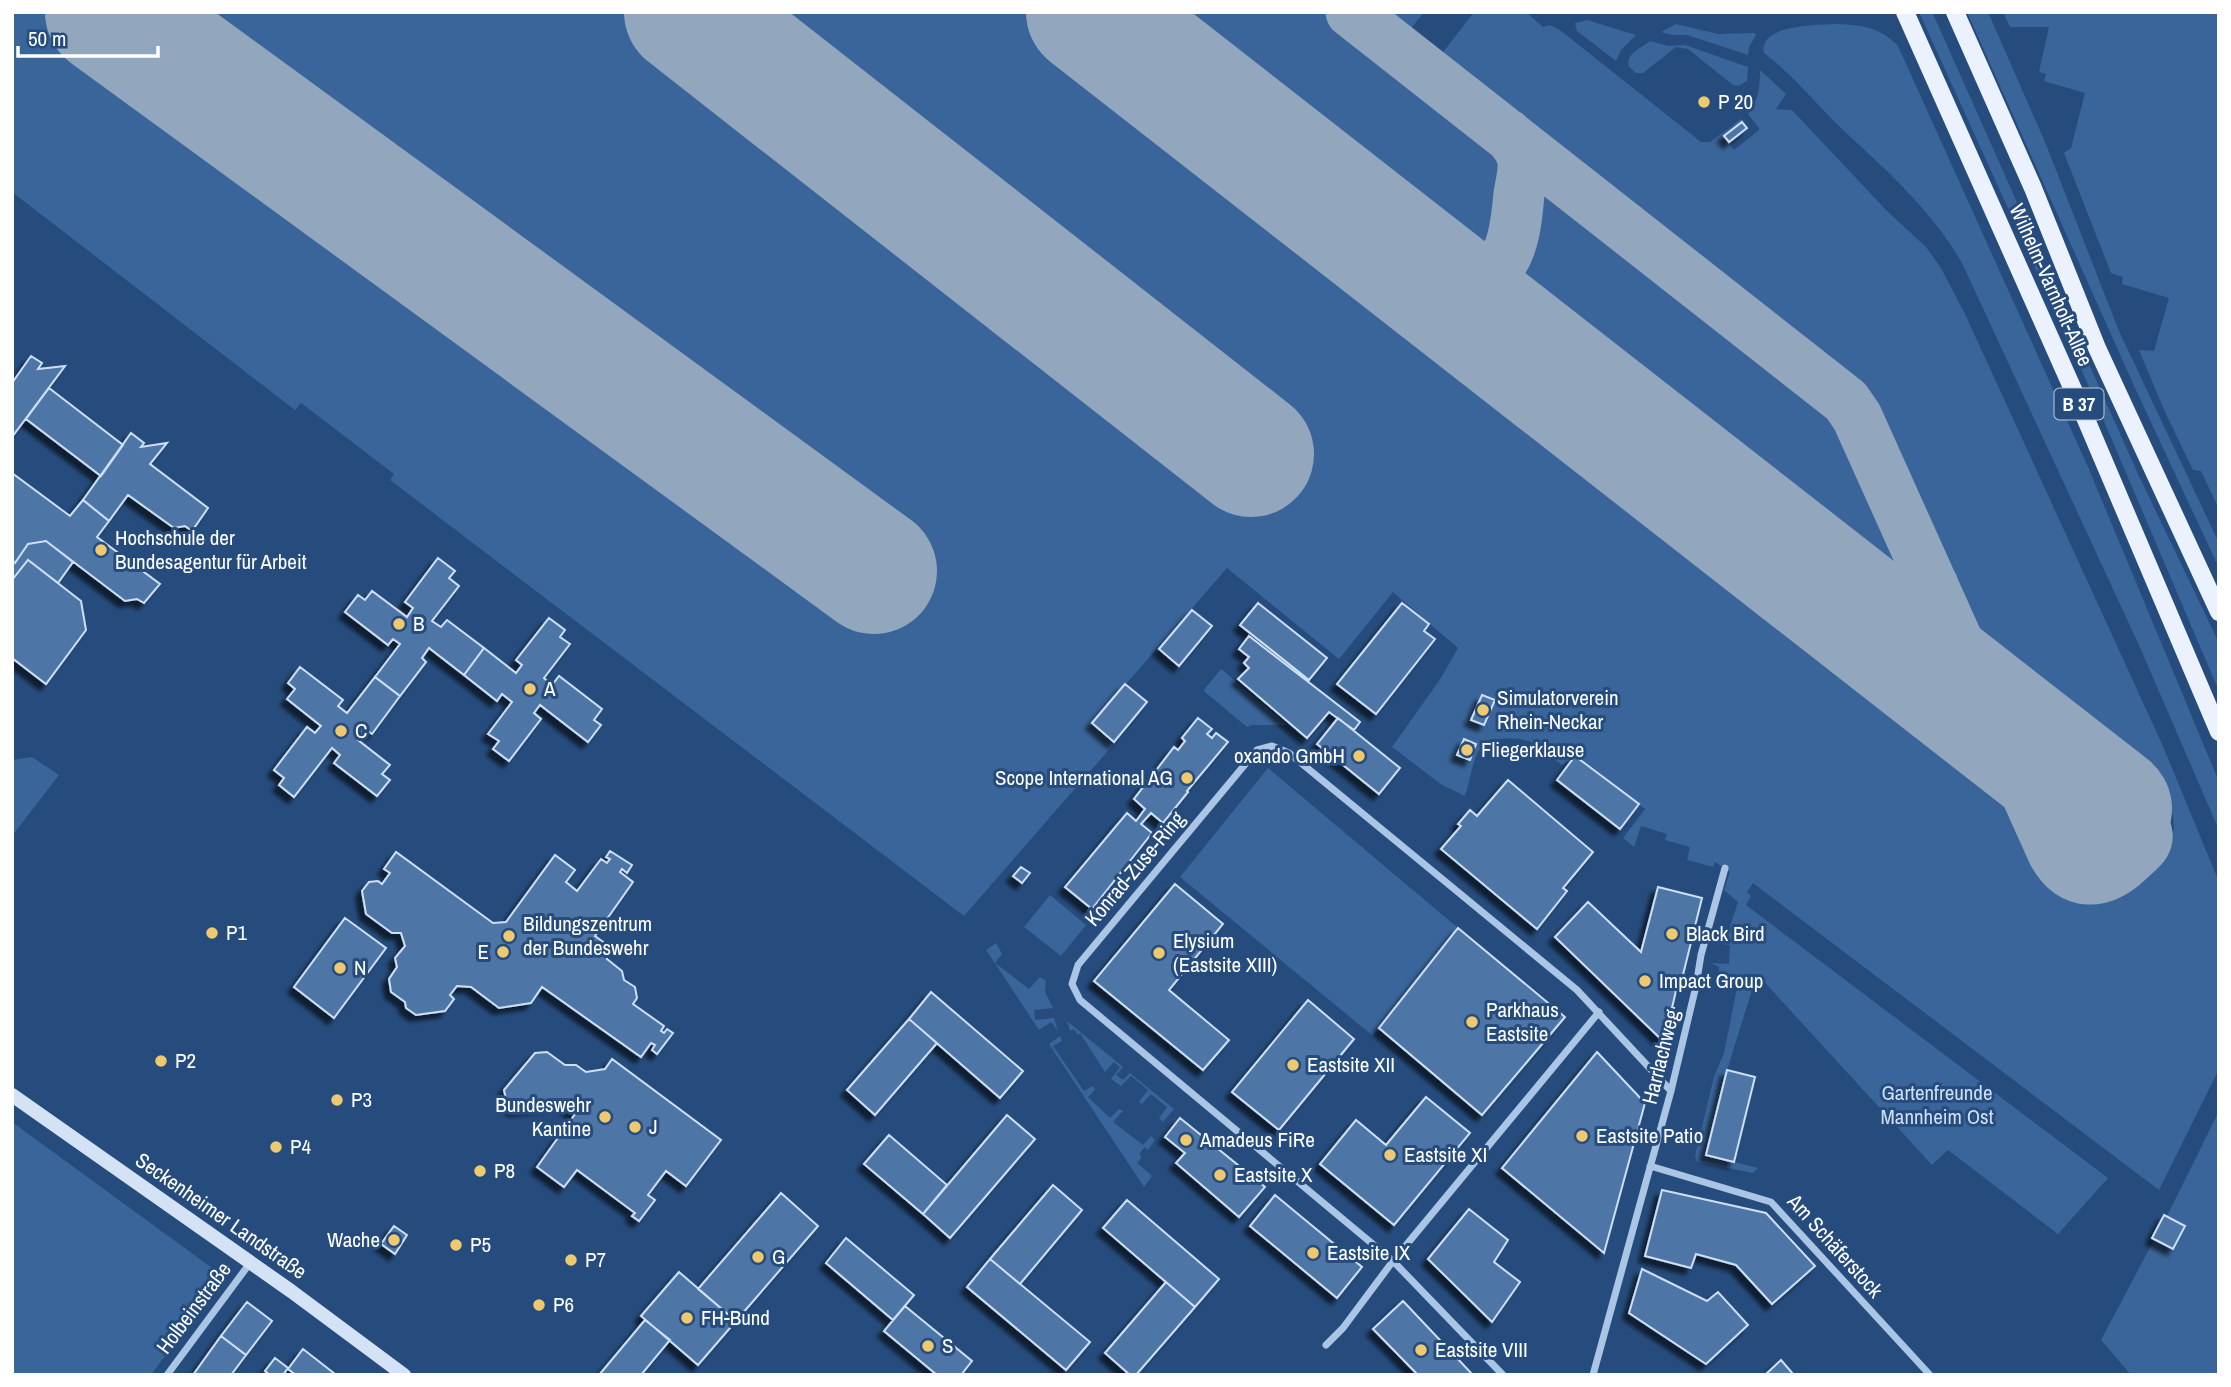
<svg xmlns="http://www.w3.org/2000/svg" width="2231" height="1387" viewBox="0 0 2231 1387" font-family="'Archivo Narrow',sans-serif">
  <style>
    .green { fill: #39659a }
    .lines { fill: none; stroke-linecap: round; stroke-linejoin: round }
    .taxiway { stroke: #92a6be; stroke-width: 51 }
    .runway { stroke: #92a6be; stroke-width: 126 }
    .building { fill: #4e76a6; stroke: #cddff4; stroke-width: 2; filter: url(#shadow) }
    .street { stroke: #abc5e5; stroke-width: 7 }
    .secondary { stroke: #d4e2f5; stroke-width: 14 }
    .primary { stroke: #ebf2fd; stroke-width: 18 }
    .poi-dot { fill: #eec970; stroke: #264c7d; stroke-width: 2.5 }
    .labels { text-anchor: middle; stroke-width: 6; stroke-linejoin: round; paint-order: stroke }
    .shield { fill: #264c7d; stroke: #bec9d8; stroke-width: 2 }
    .shield-label { font-size: 19px; font-weight: bold; fill: #fff }
    .poi-label { font-size: 21px; fill: #fff; stroke: #264c7d; text-anchor: start }
    .street-label { font-size: 21px; fill: #fff; stroke: #264c7d }
    .park-label { font-size: 21px; fill: #cddff4; stroke: #264c7d }
  </style>
  <defs>
    <filter id="shadow"><feDropShadow dx="-6" dy="6" stdDeviation="2" flood-color="#0009"/></filter>
  </defs>
  <rect width="100%" height="100%" fill="#264c7d"/>
  <path class="green" d="M12,12H1033L1988,760L2056,887L2071,895L2093,899L2115,893L2125,887L2174,830L2173,815L2010,688L1996,674L1975,640L1864,398L1858,390L1441,65L1440,56L1474,12H1526L1543,27L1550,25L1560,30L1701,142H1710L1741,119L1743,121L1723,136L1734,150L1759,130V128L1748,114C1759,100 1760,87 1760,70L1786,94L1776,109L1792,110L1887,211L1926,247L1941,268L1965,314L2162,744L2219,882V1069L2159,1190L1753,883L1747,892L1751,896L1746,905L2108,1178L2058,1234L1948,1150L1932,1165L1757,974L1727,1070L1706,1155L1758,1168L1753,1173L1697,1162L1695,1156L1714,1077L1724,1053L1737,988L1719,983V967L1711,963L1729,964L1730,945L1713,943L1711,937L1727,936L1738,902L1724,890L1730,872L1715,862L1713,867L1687,860L1690,847L1665,840L1667,834L1641,826L1634,847L1623,838L1645,809L1575,756L1562,765C1553,758 1542,747 1531,742C1517,736 1491,736 1480,749C1473,758 1469,785 1465,796L1442,785L1392,747L1441,678L1458,648L1393,592L1339,659L1227,568L1092,723L1113,745L964,916L390,480L394,474L301,403L295,410L12,192Z
    M1146,12H1328L1503,151C1510,165 1507,179 1505,194C1501,229 1485,262 1444,244Z
    M1374,12H1424L1409,31H1397Z
    M1919,12H1932L1934,16L2138,474L2219,643V691L2095,400Z
    M1967,12H1988L2045,142L2119,331L2219,543V568L2135,388Z
    M2003,12H2219V509L2201,471L2193,470L2165,412L2139,350L2154,351L2169,298L2122,284L2123,277L2111,273L2064,153L2071,148L2085,93L2044,81L2046,74L2039,72L2049,27H2010Z
    M1587,20L1636,35L1621,50L1616,61L1577,31L1575,23Z
    M1676,24L1718,34L1755,33L1756,35L1749,47L1748,55L1687,35H1672L1661,32Z
    M1837,24C1861,25 1881,27 1898,46L2088,467L2207,753L2219,782V830L2138,643L1962,263C1930,208 1887,171 1841,128C1815,103 1793,75 1764,53C1758,24 1818,25 1837,24Z
    M1650,41L1668,46L1685,45L1748,67L1747,81L1738,86L1733,85L1688,49L1676,47L1643,73H1636L1629,67C1625,54 1641,48 1650,41Z
    M1543,188L1556,192L1837,410L1842,417L1905,557L1907,567L1904,580C1892,588 1886,586 1874,580L1520,304L1534,198Z
    M1221,669L1288,725H1252L1247,727L1205,692L1204,690Z
    M32,757L59,775L12,836V760Z
    M1268,768L1458,928L1373,1036L1180,877Z
    M1050,895L1086,925L1061,956L1024,927Z
    M996,943L1002,954L995,963L1029,989L1040,977L1046,981L1045,992L1053,1008L1034,1010L1035,1020L1054,1018L1058,1031L1051,1022L1039,1030L986,950Z
    M1067,1021L1123,1067L1116,1075L1123,1080L1130,1073L1174,1109L1163,1122L1159,1118L1167,1107L1151,1094L1142,1104L1139,1102L1148,1090L1131,1076L1121,1086L1111,1079L1120,1067L1114,1062L1105,1072L1080,1033L1078,1035L1074,1029L1070,1031Z
    M1060,1036L1062,1041L1053,1046L1084,1091L1093,1086L1095,1090L1088,1097L1110,1118L1119,1109L1123,1111L1113,1122L1143,1145L1151,1136L1155,1140L1148,1150L1145,1147L1139,1154L1142,1157L1137,1163L1152,1176L1144,1187L1049,1044Z
    M2219,1111V1375H2131L2101,1340L2172,1206Z
    M12,1122L223,1276L151,1375H12Z"/>
  <g class="lines">
    <path class="taxiway" d="M1351,12L1846,401L1857,417L2053,853C2072,888 2103,885 2129,860C2134,855 2141,850 2145,844C2152,833 2141,817 2130,813C2124,810 2115,810 2109,809
      M1399,255C1415,265 1432,281 1451,284C1460,286 1469,284 1477,281C1513,270 1516,226 1519,194C1521,182 1525,168 1522,157C1519,147 1514,141 1507,134
      M1861,616C1869,621 1877,627 1886,629C1918,639 1934,613 1933,585"/>
    <path class="runway" d="M108,12L874,571
      M687,12L1251,454
      M1089,12L2109,809"/>
  </g>
  <path class="building" d="M1742,122L1747,128L1729,142L1724,136Z
    M31,356L42,363L38,369L65,366L12,437V383Z
    M49,388L123,445L101,476L26,419Z
    M131,433L144,443L141,447L167,443L150,464L208,508L192,531L185,526L174,528L128,495L109,521L83,500Z
    M12,473L70,516L83,500L109,521L97,537L160,584L144,603L137,599L125,601L46,541L28,544L15,563L12,560Z
    M46,541L73,562L58,583L28,560L12,580V560L15,563L28,544Z
    M438,558L455,571L449,578L459,586L432,621L441,627L447,620L484,648L464,675L429,648L422,658L426,662L400,696L375,677L400,644L393,639L388,645L345,612L358,595L365,600L372,591L407,617L413,608L405,602Z
    M28,560L81,601L86,630L46,684L12,658V580Z
    M1258,603L1327,658L1309,680L1240,625Z
    M1402,603L1429,624L1424,631L1435,639L1376,714L1337,684Z
    M1192,610L1212,626L1179,666L1159,649Z
    M549,618L565,630L560,637L570,644L544,678L552,685L559,676L602,709L594,720L601,725L588,742L540,705L534,713L541,719L509,761L493,749L499,741L488,734L512,702L502,694L497,701L464,675L484,648L516,673L522,665L516,660Z
    M1249,636L1360,722L1354,730L1329,712L1307,738L1238,679L1249,668L1244,663L1249,657L1239,649Z
    M300,667L343,700L338,706L347,713L375,677L400,696L372,734L366,730L358,740L390,765L382,774L390,780L377,796L334,763L340,755L332,748L294,797L279,785L284,778L274,770L307,727L315,733L321,726L287,699L295,689L288,683Z
    M1125,684L1147,702L1114,742L1092,723Z
    M1482,695L1495,700L1484,725L1471,720Z
    M1198,718L1212,729L1207,734L1212,738L1216,733L1228,742L1187,791L1188,792L1163,823L1151,813L1141,824L1152,833L1092,909L1065,887L1127,813L1136,821L1145,809L1134,799L1174,747L1178,750L1185,741L1182,738Z
    M1338,718L1400,768L1379,794L1317,744Z
    M1464,739L1476,744L1470,760L1457,755Z
    M1575,756L1639,804L1620,829L1557,780Z
    M1508,780L1593,852L1563,888L1567,891L1537,929L1441,849L1461,826L1458,824L1470,810L1477,816Z
    M610,851L632,865L627,873L622,869L620,872L633,882L595,936L606,944L607,959L622,971L624,980L635,987L637,998L633,1004L664,1026L661,1031L664,1033L667,1029L673,1033L657,1054L652,1050L655,1045L651,1043L641,1057L542,987L531,1003L499,1008L471,987L457,986L450,995L454,999L445,1011L416,1015L406,1008L405,1002L391,992L389,979L397,967L395,958L405,946L401,933H392L366,914L362,891L369,882L378,881L382,884L390,873L384,869L396,852L493,923L506,922L555,855L575,870L566,882L577,891L601,859L607,863L610,859L606,857Z
    M1021,867L1030,873L1022,883L1013,876Z
    M1175,884L1223,924L1169,990L1229,1040L1203,1070L1094,981Z
    M1658,887L1702,898L1680,987L1677,986L1675,995L1672,1008H1674L1665,1043L1555,937L1588,902L1641,952Z
    M345,918L386,948L334,1018L294,987Z
    M1458,928L1565,1017L1482,1115L1379,1028Z
    M931,992L1023,1071L1000,1098L909,1019Z
    M1308,1000L1354,1039L1279,1130L1232,1092Z
    M909,1019L937,1043L875,1115L847,1090Z
    M547,1052L565,1065H576L586,1072L605,1069L612,1059L721,1140L686,1186L666,1171L648,1195L655,1200L639,1221L632,1216L635,1213L577,1170L564,1187L537,1167L575,1114L562,1104L515,1110L507,1104L504,1090L535,1053Z
    M1597,1052L1645,1103L1604,1253L1502,1168Z
    M1727,1070L1755,1077L1734,1162L1706,1155Z
    M1426,1097L1470,1133L1394,1225L1320,1164L1356,1120L1386,1145Z
    M1007,1115L1035,1139L950,1238L923,1214Z
    M1180,1118L1265,1187L1239,1217L1176,1163L1185,1153L1165,1137Z
    M889,1135L947,1185L923,1214L864,1164Z
    M1053,1185L1082,1210L1020,1284L990,1259Z
    M1662,1190L1766,1213L1815,1266L1772,1304L1736,1265L1696,1254L1691,1268L1645,1256Z
    M781,1193L818,1226L736,1321L698,1289Z
    M1275,1195L1362,1267L1337,1298L1250,1226Z
    M1127,1200L1219,1279L1195,1307L1103,1228Z
    M1469,1209L1508,1240L1494,1262L1520,1282L1492,1322L1428,1259Z
    M2164,1215L2185,1226L2173,1249L2152,1238Z
    M394,1226L407,1235L395,1254L381,1244Z
    M846,1238L914,1295L893,1320L826,1263Z
    M990,1259L1090,1342L1066,1370L967,1287Z
    M1642,1269L1707,1301L1718,1292L1748,1325L1706,1364L1629,1313Z
    M679,1272L736,1321L698,1365L641,1316Z
    M1166,1282L1195,1307L1136,1375H1130L1105,1353Z
    M1403,1301L1473,1375H1418L1373,1329Z
    M247,1302L272,1321L246,1355L221,1336Z
    M905,1306L972,1361L961,1375H937L884,1331Z
    M645,1320L670,1340L641,1375H599Z
    M221,1336L246,1355L231,1375H193Z
    M303,1349L335,1374V1375H296L288,1369Z
    M275,1358L288,1368L283,1375H270L265,1371Z
    M1781,1360L1794,1375H1765Z"/>
  <g class="lines">
    <path class="street" d="M1650,1166L1771,1202L1930,1375
      M1326,1345L1343,1328L1393,1261L1599,1012
      M167,1375L250,1263
      M1503,1375L1393,1261L1080,1000L1072,984L1078,965L1257,750L1272,746L1289,753L1577,990L1671,1091
      M1593,1375L1671,1091L1696,986L1701,955L1725,868"/>
    <path class="secondary" d="M12,1095L291,1291L404,1375"/>
    <path class="primary" d="M1905,12L2079,403L2219,732
      M1955,12L2033,188L2097,348L2219,612"/>
  </g>
  <g class="poi-dot">
    <circle cx="1704" cy="102" r="7"/>
    <circle cx="101" cy="550" r="7"/>
    <circle cx="399" cy="624" r="7"/>
    <circle cx="530" cy="689" r="7"/>
    <circle cx="1483" cy="710" r="7"/>
    <circle cx="341" cy="731" r="7"/>
    <circle cx="1467" cy="750" r="7"/>
    <circle cx="1359" cy="756" r="7"/>
    <circle cx="1187" cy="778" r="7"/>
    <circle cx="212" cy="933" r="7"/>
    <circle cx="1672" cy="934" r="7"/>
    <circle cx="509" cy="936" r="7"/>
    <circle cx="503" cy="952" r="7"/>
    <circle cx="1159" cy="953" r="7"/>
    <circle cx="340" cy="968" r="7"/>
    <circle cx="1645" cy="981" r="7"/>
    <circle cx="1472" cy="1022" r="7"/>
    <circle cx="161" cy="1061" r="7"/>
    <circle cx="1293" cy="1065" r="7"/>
    <circle cx="337" cy="1100" r="7"/>
    <circle cx="605" cy="1117" r="7"/>
    <circle cx="635" cy="1127" r="7"/>
    <circle cx="1582" cy="1136" r="7"/>
    <circle cx="1186" cy="1140" r="7"/>
    <circle cx="276" cy="1147" r="7"/>
    <circle cx="1390" cy="1155" r="7"/>
    <circle cx="480" cy="1171" r="7"/>
    <circle cx="1220" cy="1175" r="7"/>
    <circle cx="394" cy="1240" r="7"/>
    <circle cx="456" cy="1245" r="7"/>
    <circle cx="1313" cy="1253" r="7"/>
    <circle cx="758" cy="1257" r="7"/>
    <circle cx="571" cy="1260" r="7"/>
    <circle cx="539" cy="1305" r="7"/>
    <circle cx="687" cy="1318" r="7"/>
    <circle cx="928" cy="1346" r="7"/>
    <circle cx="1421" cy="1350" r="7"/>
  </g>
  <g class="labels">
    <rect class="shield" x="2054.5" y="388.5" width="49" height="31" rx="5"/>
    <g class="shield-label">
      <text x="2079" y="411">B 37</text>
    </g>
    <g class="poi-label">
      <text x="1718" y="109">P 20</text>
      <text x="115" y="545">Hochschule der<tspan x="115" dy="24">Bundesagentur für Arbeit</tspan></text>
      <text x="413" y="631">B</text>
      <text x="544" y="696">A</text>
      <text x="1497" y="705">Simulatorverein<tspan x="1497" dy="24">Rhein-Neckar</tspan></text>
      <text x="355" y="738">C</text>
      <text x="1481" y="757">Fliegerklause</text>
      <text x="1345" y="763" text-anchor="end">oxando GmbH</text>
      <text x="1173" y="785" text-anchor="end">Scope International AG</text>
      <text x="523" y="931">Bildungszentrum<tspan x="523" dy="24">der Bundeswehr</tspan></text>
      <text x="226" y="940">P1</text>
      <text x="1686" y="941">Black Bird</text>
      <text x="1173" y="948">Elysium<tspan x="1173" dy="24">(Eastsite XIII)</tspan></text>
      <text x="489" y="959" text-anchor="end">E</text>
      <text x="354" y="975">N</text>
      <text x="1659" y="988">Impact Group</text>
      <text x="1486" y="1017">Parkhaus<tspan x="1486" dy="24">Eastsite</tspan></text>
      <text x="175" y="1068">P2</text>
      <text x="1307" y="1072">Eastsite XII</text>
      <text x="351" y="1107">P3</text>
      <text x="591" y="1112" text-anchor="end">Bundeswehr<tspan x="591" dy="24">Kantine</tspan></text>
      <text x="649" y="1134">J</text>
      <text x="1596" y="1143">Eastsite Patio</text>
      <text x="1200" y="1147">Amadeus FiRe</text>
      <text x="290" y="1154">P4</text>
      <text x="1404" y="1162">Eastsite XI</text>
      <text x="494" y="1178">P8</text>
      <text x="1234" y="1182">Eastsite X</text>
      <text x="380" y="1247" text-anchor="end">Wache</text>
      <text x="470" y="1252">P5</text>
      <text x="1327" y="1260">Eastsite IX</text>
      <text x="772" y="1264">G</text>
      <text x="585" y="1267">P7</text>
      <text x="553" y="1312">P6</text>
      <text x="701" y="1325">FH-Bund</text>
      <text x="942" y="1353">S</text>
      <text x="1435" y="1357">Eastsite VIII</text>
    </g>
    <g class="street-label">
      <text transform="translate(2051 285) rotate(66)" y="7">Wilhelm-Varnholt-Allee</text>
      <text transform="translate(1135 869) rotate(-50)" y="7">Konrad-Zuse-Ring</text>
      <text transform="translate(1661 1057) rotate(-76)" y="7">Harrlachweg</text>
      <text transform="translate(221 1216) rotate(35)" y="7">Seckenheimer Landstraße</text>
      <text transform="translate(1835 1246) rotate(48)" y="7">Am Schäferstock</text>
      <text transform="translate(194 1308) rotate(-53)" y="7">Holbeinstraße</text>
    </g>
    <g class="park-label">
      <text x="1937" y="1100">Gartenfreunde<tspan x="1937" dy="24">Mannheim Ost</tspan></text>
    </g>
  </g>
  <rect width="2231" height="1387" fill="none" stroke="#ffffff" stroke-width="28"/>
  <path d="M18 46v10h140v-10" fill="none" stroke="#ffffff" stroke-width="3.5"/>
  <text x="28" y="46" font-size="21" fill="#ffffff" stroke="#264c7d" stroke-width="5" paint-order="stroke">50 m</text>
</svg>
